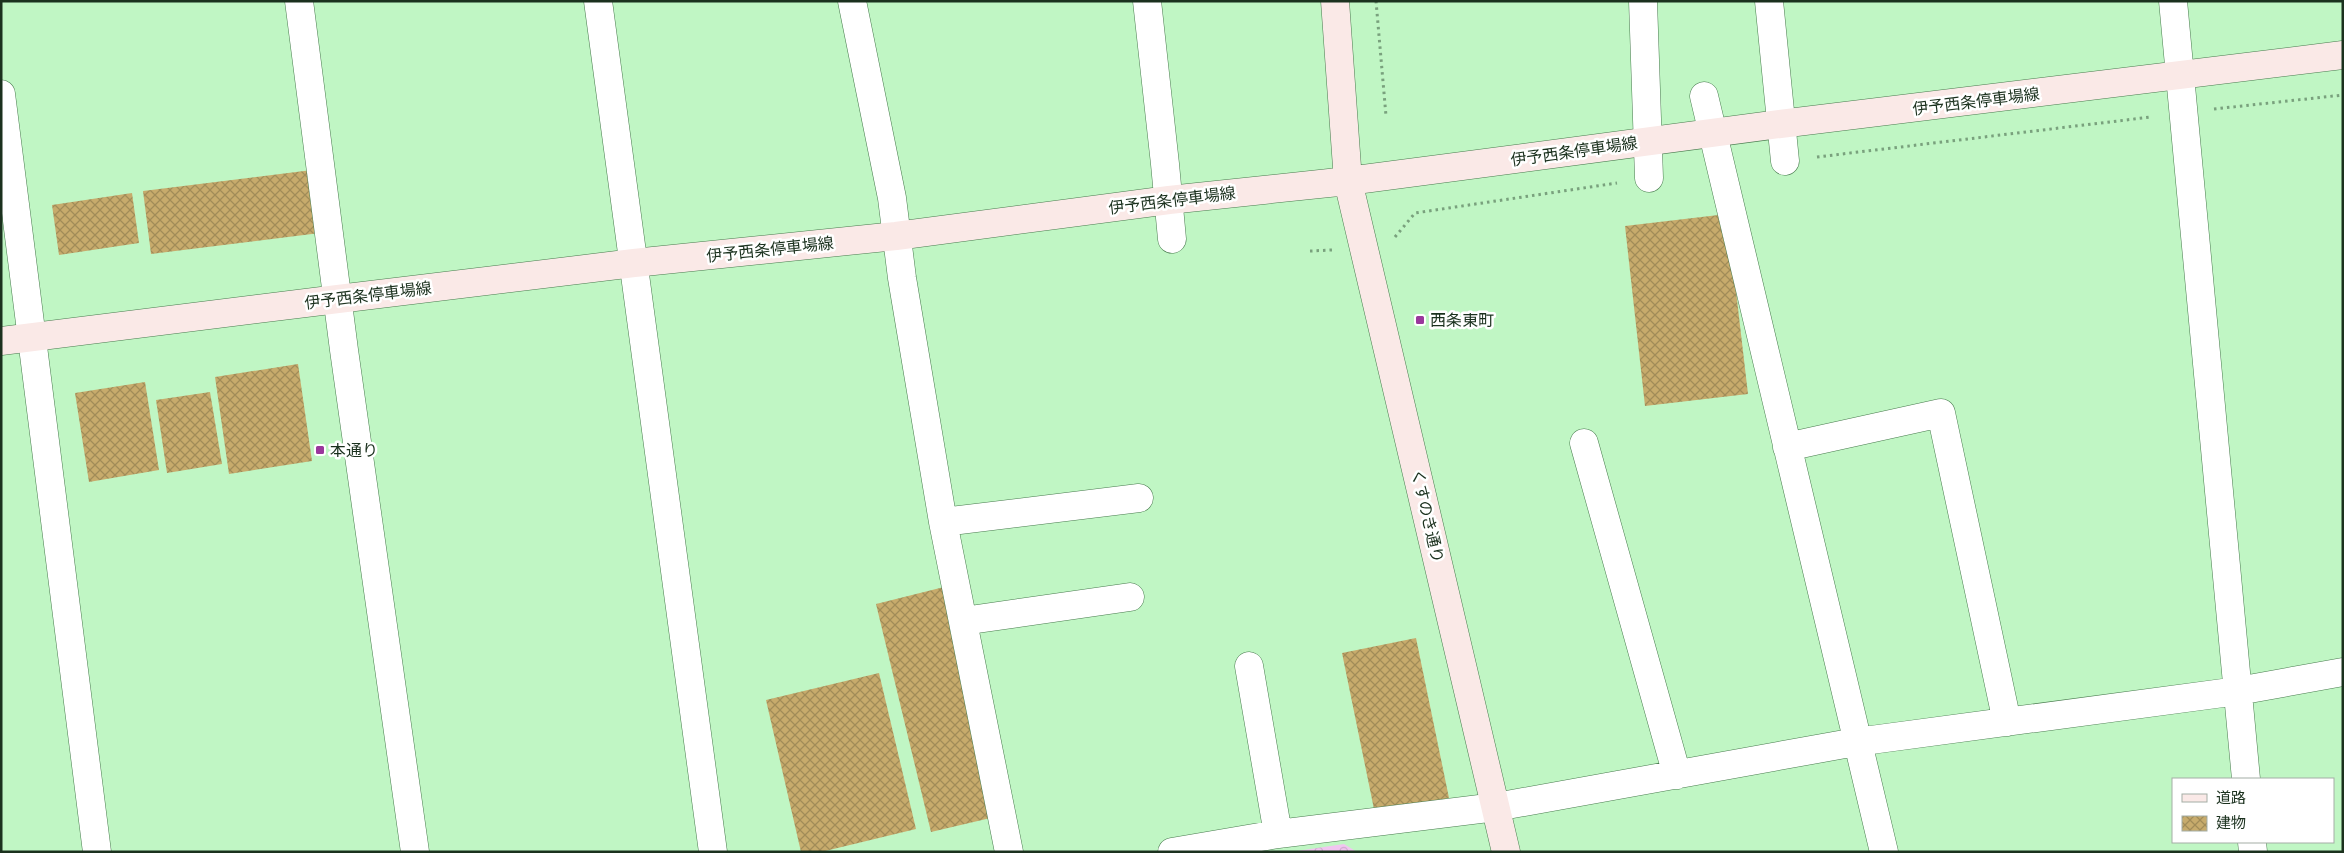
<svg xmlns="http://www.w3.org/2000/svg" width="2344" height="853" viewBox="0 0 2344 853" font-family="'Exo 2','Noto Sans JP',sans-serif">
  <style>
    .forest { fill: url(#forest-crowns) }
    .building { fill: url(#building-cross-hatch) }
    .lines { fill: none; stroke-linecap: round; stroke-linejoin: round }
    .street-casing { stroke: #487b4e; stroke-width: 29 }
    .secondary-casing { stroke: #487b4e; stroke-width: 29 }
    .path { stroke: #79a17d; stroke-width: 3; stroke-dasharray: 2.5 4; stroke-linecap: butt }
    .street { stroke: #fff; stroke-width: 28 }
    .secondary { stroke: #fae9e7; stroke-width: 28 }
    .poi-dot { fill: #9a379c; stroke: #fff; stroke-width: 2 }
    .labels { text-anchor: middle; stroke-width: 5; stroke-linejoin: round; paint-order: stroke }
    .street-label { font-size: 16px; fill: #1b311e; stroke: #fff }
    .poi-label { font-size: 16px; fill: #1b311e; stroke: #fff; text-anchor: start }
  </style>
  <defs>
    <pattern id="forest-crowns" width="20" height="18" patternUnits="userSpaceOnUse" patternTransform="scale(1.25)"><rect width="20" height="18" fill="#f1c5f0"/><path d="M2 6a3 3 0 1 1 6 0M12 15a3 3 0 1 1 6 0" fill="none" stroke="#ceaacd"/></pattern>
    <pattern id="building-cross-hatch" width="8" height="8" patternUnits="userSpaceOnUse" patternTransform="scale(1.25)"><rect width="8" height="8" fill="#c7ab6c"/><path d="M0 0l8 8M0 8l8-8" fill="none" stroke="#a18c58"/></pattern>
  </defs>
  <rect width="100%" height="100%" fill="#c0f6c4"/>
  <path class="forest" d="M1344,844L1357,852H1290Z"/>
  <path class="building" d="M312,170L320,233L151,254L143,191Z
    M132,193L139,243L59,255L52,205Z
    M1727,214L1748,394L1645,406L1625,226Z
    M298,364L312,461L229,474L215,377Z
    M145,382L159,470L89,482L75,393Z
    M210,392L222,464L167,473L156,400Z
    M944,587L999,816L931,832L876,604Z
    M1416,638L1449,798L1375,814L1342,653Z
    M879,673L916,829L821,852H801L766,700Z"/>
  <g class="lines">
    <defs>
      <path id="street" d="M299,1L344,350L415,852
        M598,1L713,852
        M852,1L892,198L902,278L943,522L1009,852
        M1147,1L1165,164L1172,239
        M1643,1L1649,178
        M1769,1L1785,161
        M2173,1L2246,779
        M1,94L97,852
        M1704,96L1884,852
        M1584,443L1677,775
        M1787,447L1941,413L2007,722
        M943,522L1139,498
        M963,621L1130,597
        M1249,666L1278,834
        M2252,842L2253,852
        M1172,852L1278,834L1496,807L1856,742L2238,691L2343,672"/>
      <path id="secondary" d="M1335,1L1348,181L1506,852
        M1,341L338,299L634,263L896,236L1169,200L1348,181L1780,124L2343,55"/>
    </defs>
    <use href="#street" class="street-casing"/>
    <use href="#secondary" class="secondary-casing"/>
    <path class="path" d="M1376,1L1386,116
      M2214,109L2343,95
      M1817,157L2151,117
      M1395,237L1415,213L1617,183
      M1310,251L1332,250"/>
    <use href="#street" class="street"/>
    <use href="#secondary" class="secondary"/>
  </g>
  <g class="poi-dot">
    <rect x="1415" y="315" width="10" height="10" rx="2.5"/>
    <rect x="315" y="445" width="10" height="10" rx="2.5"/>
  </g>
  <g class="labels">
    <g class="street-label">
      <text transform="translate(1976 101) rotate(-7)" y="6">伊予西条停車場線</text>
      <text transform="translate(1574 151) rotate(-8)" y="6">伊予西条停車場線</text>
      <text transform="translate(1172 200) rotate(-7)" y="6">伊予西条停車場線</text>
      <text transform="translate(770 249) rotate(-6)" y="6">伊予西条停車場線</text>
      <text transform="translate(368 295) rotate(-7)" y="6">伊予西条停車場線</text>
      <text transform="translate(1428 516) rotate(77)" y="6">くすのき通り</text>
    </g>
    <g class="poi-label">
      <text x="1430" y="326">西条東町</text>
      <text x="330" y="456">本通り</text>
    </g>
  </g>
  <rect width="2344" height="853" fill="none" stroke="#1b311e" stroke-width="5"/>
  <rect x="2172" y="778" width="162" height="65" fill="#ffffff" stroke="#a4ada5"/>
  <rect x="2182" y="794" width="25" height="8" fill="#fae9e7" stroke="#a4ada5"/>
  <text x="2216" y="803" font-size="15" fill="#1b311e">道路</text>
  <rect x="2182" y="816" width="25" height="15" fill="url(#building-cross-hatch)" stroke="#a4ada5"/>
  <text x="2216" y="828" font-size="15" fill="#1b311e">建物</text>
</svg>
